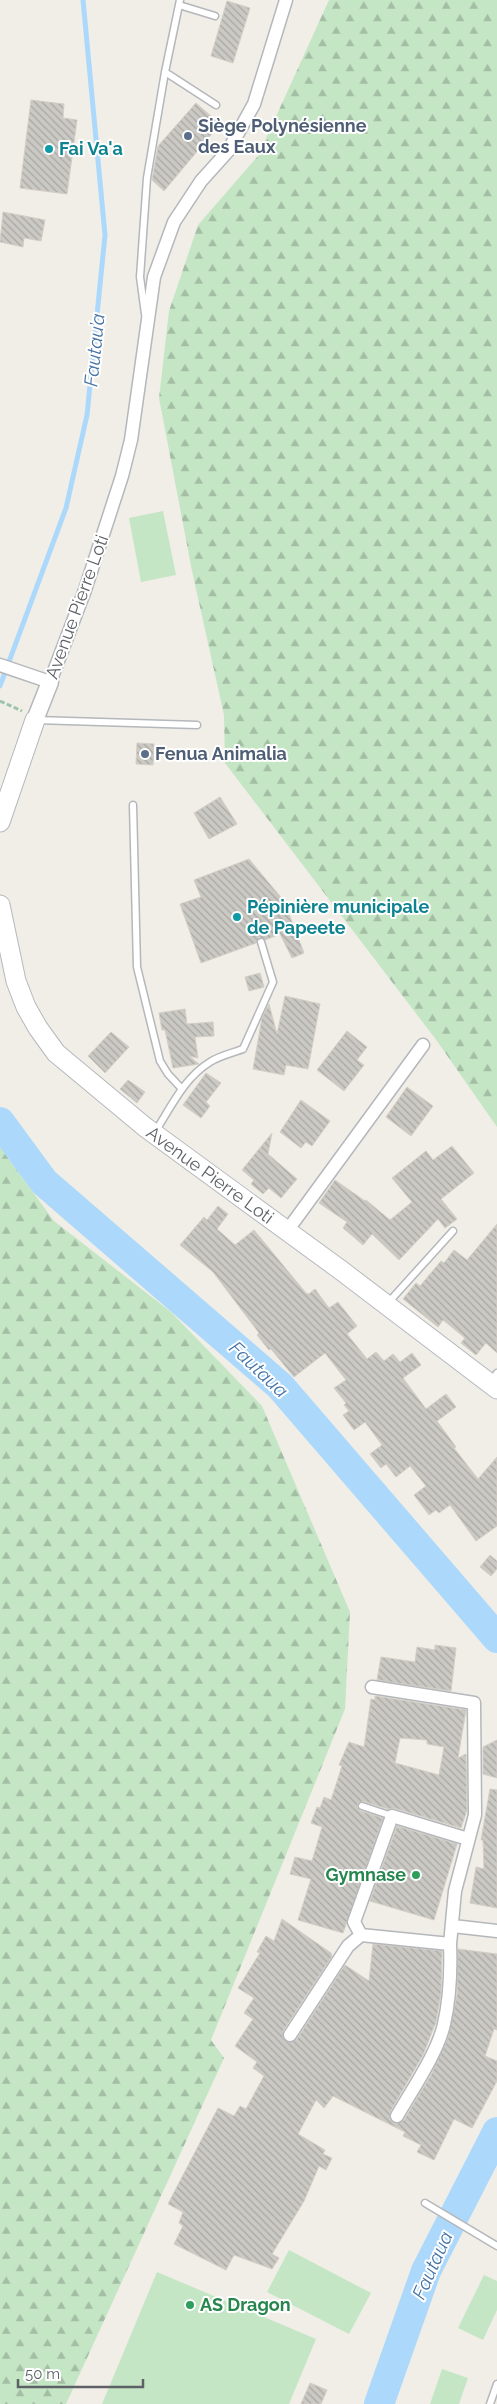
<svg xmlns="http://www.w3.org/2000/svg" width="497" height="2404" viewBox="0 0 497 2404" font-family="Raleway,sans-serif">
  <style>
    .forest { fill: url(#forest-firs) }
    .pitch { fill: #c5e6c5 }
    .lines { fill: none; stroke-linecap: round; stroke-linejoin: round }
    .stream { stroke: #acd9fb; stroke-width: 5 }
    .river { stroke: #acd9fb; stroke-width: 30 }
    .building { fill: url(#building-back-hatch); stroke: #d4cfc5; fill-rule: evenodd }
    .service-casing { stroke: #b4b7bb; stroke-width: 9 }
    .minor-casing { stroke: #b4b7bb; stroke-width: 15 }
    .tertiary-casing { stroke: #b4b7bb; stroke-width: 19 }
    .secondary-casing { stroke: #b5b9bd; stroke-width: 21 }
    .path { stroke: #9dc4a8; stroke-width: 3; stroke-dasharray: 5 2.5; stroke-linecap: butt }
    .service { stroke: #fff; stroke-width: 6 }
    .minor { stroke: #fff; stroke-width: 12 }
    .tertiary { stroke: #fff; stroke-width: 16 }
    .secondary { stroke: #fff; stroke-width: 19 }
    .service-dot { fill: #5c6f8a; stroke: #fff; stroke-width: 2 }
    .culture-dot { fill: #0f9aa8; stroke: #fff; stroke-width: 2 }
    .leisure-dot { fill: #2e9e5b; stroke: #fff; stroke-width: 2 }
    .labels { text-anchor: middle; stroke-width: 4; stroke-linejoin: round; paint-order: stroke }
    .service-label { font-size: 18px; font-weight: bold; fill: #4e5e75; stroke: #fff; text-anchor: start }
    .culture-label { font-size: 18px; font-weight: bold; fill: #0d838f; stroke: #fff; text-anchor: start }
    .street-label { font-size: 18px; fill: #5e6266; stroke: #fff }
    .leisure-label { font-size: 18px; font-weight: bold; fill: #27864d; stroke: #fff; text-anchor: end }
    .water-label { font-size: 19px; font-style: italic; fill: #4574a5; stroke: #fff }
  </style>
  <defs>
    <pattern id="forest-firs" width="22" height="20" patternUnits="userSpaceOnUse" patternTransform="scale(1.25)"><rect width="22" height="20" fill="#c5e6c5"/><path d="M5 1l3.5 6h-7zM16 11l3.5 6h-7z" fill="#a3bea4"/></pattern>
    <pattern id="building-back-hatch" width="6" height="6" patternUnits="userSpaceOnUse" patternTransform="scale(1.25)"><rect width="6" height="6" fill="#cbc9c4"/><path d="M-1 5l2 2M0 0l6 6M5-1l2 2" fill="none" stroke="#a8a7a3"/></pattern>
  </defs>
  <rect width="100%" height="100%" fill="#f0eee7"/>
  <path class="forest" d="M329,0H497V1127L437,1041L225,763L224,715L192,571L159,398L169,311L198,225L258,156Z
    M0,1147L54,1221L171,1312L262,1406L350,1612L345,1709L211,2040L224,2058L66,2404H0Z"/>
  <path class="pitch" d="M163,511L176,575L141,582L129,518Z
    M289,2250L371,2293L349,2334L267,2292Z
    M157,2272L316,2339L289,2404H102Z
    M484,2275L497,2281V2310L483,2340L458,2328Z
    M442,2369L468,2378L459,2404H430Z"/>
  <g class="lines">
    <path class="stream" d="M0,686L66,508L87,415L105,235L83,0"/>
    <path class="river" d="M0,1122L44,1182L280,1386L497,1638
      M379,2404L426,2271L497,2132"/>
  </g>
  <path class="building" d="M227,1L250,8L233,63L211,56Z
    M31,100L64,104L63,118L77,120L67,194L20,188Z
    M196,103L220,124L164,191L152,180L158,146Z
    M3,212L45,220L41,241L24,238L23,247L0,242Z
    M137,743L154,744L153,765L136,764Z
    M220,797L237,824L209,839L194,813Z
    M249,859L284,901L304,953L292,958L280,934L265,940L259,937L256,943L201,963L180,904L201,897L194,880Z
    M260,973L264,987L249,991L245,977Z
    M285,996L320,1004L308,1069L286,1065L284,1075L253,1069L262,1018L269,1004L277,1034Z
    M185,1009L187,1024L213,1022L214,1036L195,1037L198,1058L189,1056L199,1064L173,1068L165,1030H162L159,1013Z
    M347,1031L367,1047L357,1060L364,1065L344,1091L317,1070Z
    M111,1032L129,1047L105,1073L88,1056Z
    M206,1073L221,1083L206,1102L210,1106L201,1118L183,1105Z
    M128,1080L145,1092L137,1103L120,1089Z
    M407,1087L433,1106L411,1136L386,1117Z
    M301,1100L330,1121L312,1146L306,1142L301,1148L280,1132Z
    M272,1133L268,1154L297,1179L281,1198L269,1188L263,1194L251,1184L254,1180L242,1170Z
    M452,1146L474,1173L441,1199L457,1219L445,1228L438,1219L399,1260L372,1234L363,1245L343,1228L347,1222L319,1203L335,1180L365,1201L366,1200L390,1220L412,1202L392,1178L426,1151L433,1160Z
    M218,1206L228,1214L217,1229L235,1245L254,1230L306,1293L309,1294L315,1289L329,1308L338,1302L357,1326L347,1334L367,1359L376,1352L384,1361L393,1354L400,1362L412,1353L421,1365L403,1378L426,1409L446,1394L456,1407L437,1421L456,1447L454,1448L478,1479L497,1457V1526L476,1541L450,1505L439,1513L436,1510L429,1515L414,1495L426,1486L410,1466L396,1477L386,1464L381,1468L370,1454L382,1445L365,1422L354,1430L343,1415L349,1411L344,1405L346,1403L334,1388L346,1380L325,1353L294,1377L271,1349L269,1350L257,1335L259,1333L213,1272L180,1245L204,1217L207,1220Z
    M497,1224V1353L486,1343L476,1355L461,1343L465,1338L443,1320L438,1327L403,1299L416,1283L420,1286L441,1261L444,1263L454,1250L467,1260Z
    M490,1555L497,1561V1569L491,1576L480,1567Z
    M435,1645L456,1648L451,1691L377,1680L381,1657L415,1662L417,1647L435,1650Z
    M375,1696L466,1710L458,1758L466,1754L467,1810L461,1828L394,1808L388,1809L363,1801L358,1803L357,1807L360,1811L383,1818L343,1933L298,1920L311,1879L290,1874L295,1857L312,1861L322,1827L311,1823L317,1807L320,1808L324,1797L331,1800L342,1766L339,1765L349,1742L364,1747L371,1699L375,1700ZM400,1738L427,1740V1744L444,1747L439,1775L395,1763Z
    M497,1740V1778L483,1774V1747Z
    M490,1789L497,1790V1908L470,1903L476,1867L484,1869L483,1840H481Z
    M397,1826L457,1844L434,1920L370,1901Z
    M282,1919L331,1953L332,1956L283,2031V2038L289,2043L297,2039L345,1965L369,1981L373,1944L442,1951L441,1993L436,2022L423,2055L390,2112V2120L396,2124L404,2120L431,2075L448,2038L457,1995L458,1949L497,1954V2030L494,2029L485,2056L497,2061V2081L472,2128L454,2119L434,2160L417,2152L421,2145L403,2136L405,2132L333,2096L324,2108L316,2100L298,2134L325,2150L323,2154L332,2158L326,2170L319,2166L304,2201L272,2254L279,2258L272,2269L234,2255L226,2270L174,2244L183,2226L179,2223L183,2212L168,2204L218,2108L234,2116L240,2106L246,2109L264,2076L253,2068L257,2062L235,2046L253,2019L244,2013L254,1998L238,1988L260,1953L257,1952L266,1936L274,1941Z
    M310,2383L327,2390L321,2404H301Z"/>
  <g class="lines">
    <defs>
      <path id="service" d="M179,5L215,16
        M165,72L216,105
        M145,314L140,277L147,178L165,72L180,0
        M36,720L197,725
        M133,805L137,967L160,1061L168,1074L182,1089
        M155,1132C171,1107 184,1078 210,1062C219,1056 232,1053 243,1049L273,982L261,942
        M387,1304L453,1231
        M490,1382L497,1373
        M362,1806L392,1816
        M425,2203L497,2246
        M490,2404L497,2384"/>
      <path id="minor" d="M0,665L50,682L85,590L122,476L131,440L154,277L174,222L201,181L228,151L254,104L286,0
        M287,1231L423,1045
        M372,1687L474,1703L475,1815L455,1891L450,1944L361,1935L354,1922L392,1816L468,1839
        M453,1926L497,1931
        M290,2035L348,1946L361,1935
        M397,2116C412,2090 438,2052 444,2024C450,1998 451,1970 450,1944"/>
      <path id="tertiary" d="M35,720L50,682"/>
      <path id="secondary" d="M0,822L35,720
        M0,905L16,981L26,1007L38,1028L56,1053L145,1127L342,1271L497,1389"/>
    </defs>
    <use href="#service" class="service-casing"/>
    <use href="#minor" class="minor-casing"/>
    <use href="#tertiary" class="tertiary-casing"/>
    <use href="#secondary" class="secondary-casing"/>
    <path class="path" d="M0,701L22,711"/>
    <use href="#service" class="service"/>
    <use href="#minor" class="minor"/>
    <use href="#tertiary" class="tertiary"/>
    <use href="#secondary" class="secondary"/>
  </g>
  <g class="service-dot">
    <circle cx="188" cy="136" r="5"/>
    <circle cx="145" cy="754" r="5"/>
  </g>
  <g class="culture-dot">
    <circle cx="49" cy="149" r="5"/>
    <circle cx="237" cy="917" r="5"/>
  </g>
  <g class="leisure-dot">
    <circle cx="416" cy="1875" r="5"/>
    <circle cx="190" cy="2305" r="5"/>
  </g>
  <g class="labels">
    <g class="service-label">
      <text x="198" y="132">Siège Polynésienne<tspan x="198" dy="21">des Eaux</tspan></text>
      <text x="155" y="760">Fenua Animalia</text>
    </g>
    <g class="culture-label">
      <text x="59" y="155">Fai Va'a</text>
      <text x="247" y="913">Pépinière municipale<tspan x="247" dy="21">de Papeete</tspan></text>
    </g>
    <g class="street-label">
      <text transform="translate(77 607) rotate(-70)" y="6">Avenue Pierre Loti</text>
      <text transform="translate(210 1175) rotate(36)" y="6">Avenue Pierre Loti</text>
    </g>
    <g class="leisure-label">
      <text x="406" y="1881">Gymnase</text>
      <text x="200" y="2311" text-anchor="start">AS Dragon</text>
    </g>
    <g class="water-label">
      <text transform="translate(94 350) rotate(-84)" y="7">Fautau’a</text>
      <text transform="translate(259 1369) rotate(43)" y="7">Fautaua</text>
      <text transform="translate(432 2265) rotate(-66)" y="7">Fautaua</text>
    </g>
  </g>
  <path d="M18 2379v8h125v-8" fill="none" stroke="#5e6266" stroke-width="2.5"/>
  <text x="25" y="2379" font-size="15" fill="#5e6266" stroke="#ffffff" stroke-width="4" paint-order="stroke">50 m</text>
</svg>
